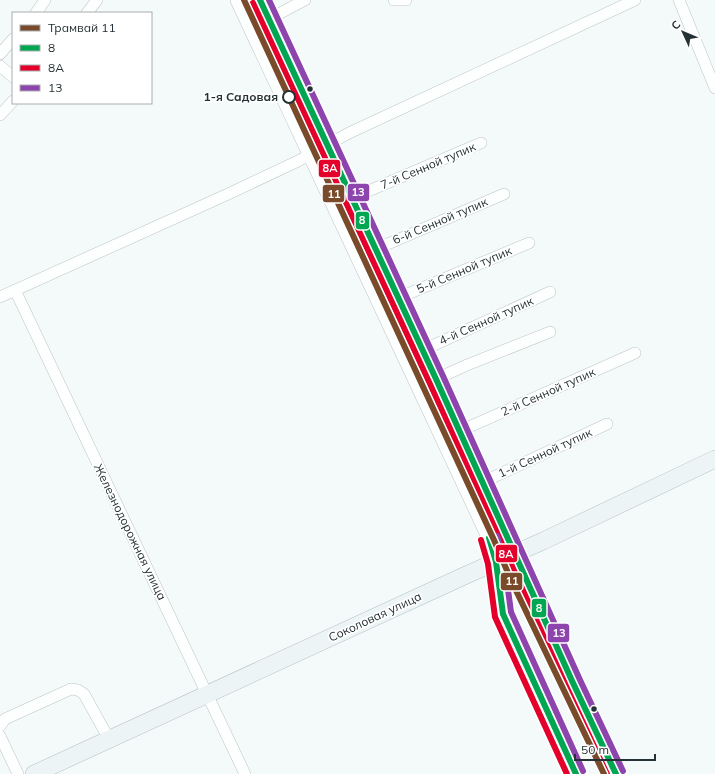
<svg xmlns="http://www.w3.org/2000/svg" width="715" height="774" viewBox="0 0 715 774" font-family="Mulish,sans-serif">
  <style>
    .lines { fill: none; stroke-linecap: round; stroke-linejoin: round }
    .minor-casing { stroke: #bcc5c6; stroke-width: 12 }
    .secondary-casing { stroke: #bcc5c6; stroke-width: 16 }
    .primary-casing { stroke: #b3c2c5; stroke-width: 18 }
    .minor { stroke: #fdfefe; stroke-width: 11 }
    .secondary { stroke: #fdfefe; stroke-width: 15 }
    .primary { stroke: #ecf4f6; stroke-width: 17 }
    .bus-1-casing { stroke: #fff; stroke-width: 9 }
    .bus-2-casing { stroke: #fff; stroke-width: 9 }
    .bus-3-casing { stroke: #fff; stroke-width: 9 }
    .bus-1 { stroke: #00a651; stroke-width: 6 }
    .bus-2 { stroke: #e4002b; stroke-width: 6 }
    .bus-3 { stroke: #8e44ad; stroke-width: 6 }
    .tram-1-casing { stroke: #fff; stroke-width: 9 }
    .tram-1 { stroke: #7a4b2a; stroke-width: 6 }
    .bus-dot { fill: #253134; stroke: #fff; stroke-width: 1.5 }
    .stop-dot { fill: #fff; stroke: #253134; stroke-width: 2 }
    .labels { text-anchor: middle; stroke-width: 3.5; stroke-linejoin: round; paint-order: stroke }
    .stop-label { font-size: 12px; font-weight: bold; fill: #253134; stroke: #fff; text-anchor: end }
    .street-label { font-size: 12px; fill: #253134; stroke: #fff }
    .line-badge { stroke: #fff; stroke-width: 1.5 }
    .badge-label { font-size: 11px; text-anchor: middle; font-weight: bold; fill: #fff }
  </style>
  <rect width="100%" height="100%" fill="#f4fafa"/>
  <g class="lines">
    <defs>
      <path id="minor" d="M394,0H406
        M679,0L715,88
        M36,13L45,0
        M87,13L97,0
        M269,19L305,0
        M0,54L13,39
        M0,66L13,77
        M0,115L13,101
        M352,198L481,143
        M376,249L504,194
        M15,290L245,774
        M0,297L226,195L298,161L349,133L635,0
        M398,298L529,243
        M423,350L550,292
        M436,379L467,365L550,332
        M460,431L635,353
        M483,482L607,424
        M0,726L5,719L71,689L78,690L84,694L109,739
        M0,736L18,774"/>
      <path id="secondary" d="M238,0L491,541L496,562L503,614L576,774
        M260,0L436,379L573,683L616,774"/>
      <path id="primary" d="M34,774L464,576L543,541L715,459"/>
    </defs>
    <use href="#minor" class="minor-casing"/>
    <use href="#secondary" class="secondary-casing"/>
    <use href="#primary" class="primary-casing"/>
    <use href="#minor" class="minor"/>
    <use href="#secondary" class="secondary"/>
    <use href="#primary" class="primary"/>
    <defs>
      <path id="bus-1" d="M260,0L436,379L573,683L616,774
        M489,538L496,562L503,614L576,774"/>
      <path id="bus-2" d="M253,3L429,382L566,686L607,774
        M481,540L488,564L495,617L567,774"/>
      <path id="bus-3" d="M269,0L443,376L580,680L623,771
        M497,536L504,560L511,612L583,771"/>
    </defs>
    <use href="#bus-1" class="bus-1-casing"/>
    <use href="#bus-2" class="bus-2-casing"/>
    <use href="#bus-3" class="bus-3-casing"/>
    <use href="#bus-1" class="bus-1"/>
    <use href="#bus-2" class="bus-2"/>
    <use href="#bus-3" class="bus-3"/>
    <defs>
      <path id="tram-1" d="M244,0L494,540L511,580L604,774"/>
    </defs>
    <use href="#tram-1" class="tram-1-casing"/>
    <use href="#tram-1" class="tram-1"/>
  </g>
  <g class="bus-dot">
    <circle cx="310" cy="89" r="3.5"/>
    <circle cx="594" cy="709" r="3.5"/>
  </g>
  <circle class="stop-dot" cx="289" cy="97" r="6"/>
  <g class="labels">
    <g class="stop-label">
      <text x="278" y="101">1-я Садовая</text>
    </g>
    <g class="street-label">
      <text transform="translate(428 166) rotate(-23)" y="4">7-й Сенной тупик</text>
      <text transform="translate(440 221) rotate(-23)" y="4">6-й Сенной тупик</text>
      <text transform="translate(464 270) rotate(-23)" y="4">5-й Сенной тупик</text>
      <text transform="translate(486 321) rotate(-24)" y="4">4-й Сенной тупик</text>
      <text transform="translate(548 392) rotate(-24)" y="4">2-й Сенной тупик</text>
      <text transform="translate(545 453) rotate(-25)" y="4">1-й Сенной тупик</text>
      <text transform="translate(130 532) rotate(64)" y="4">Железнодорожная улица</text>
      <text transform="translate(375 617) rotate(-25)" y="4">Соколовая улица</text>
    </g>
  </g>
  <g class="line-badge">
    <rect x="318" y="159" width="23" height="19" rx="4" fill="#e4002b"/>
    <rect x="347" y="183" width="23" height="19" rx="4" fill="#8e44ad"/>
    <rect x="322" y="184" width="23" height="19" rx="4" fill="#7a4b2a"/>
    <rect x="355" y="211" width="15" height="19" rx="4" fill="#00a651"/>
    <rect x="495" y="544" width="23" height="19" rx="4" fill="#e4002b"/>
    <rect x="500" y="572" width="23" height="19" rx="4" fill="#7a4b2a"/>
    <rect x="531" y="598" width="16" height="20" rx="4" fill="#00a651"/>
    <rect x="547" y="623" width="23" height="20" rx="4" fill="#8e44ad"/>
  </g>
  <g class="badge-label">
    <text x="330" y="172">8А</text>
    <text x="358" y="196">13</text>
    <text x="334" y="198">11</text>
    <text x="362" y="224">8</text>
    <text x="506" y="558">8А</text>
    <text x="512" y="585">11</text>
    <text x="539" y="612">8</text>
    <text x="559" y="637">13</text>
  </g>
  <rect x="12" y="12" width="140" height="92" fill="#ffffff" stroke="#a8adae"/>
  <rect x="20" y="25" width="20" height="6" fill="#7a4b2a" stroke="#a8adae"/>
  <text x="48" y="32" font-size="12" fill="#253134">Трамвай 11</text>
  <rect x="20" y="45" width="20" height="6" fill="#00a651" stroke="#a8adae"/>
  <text x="48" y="52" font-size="12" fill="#253134">8</text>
  <rect x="20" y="65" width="20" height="6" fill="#e4002b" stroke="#a8adae"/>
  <text x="48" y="72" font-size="12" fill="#253134">8А</text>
  <rect x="20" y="85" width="20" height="6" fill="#8e44ad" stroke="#a8adae"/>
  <text x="48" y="92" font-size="12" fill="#253134">13</text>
  <g transform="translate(683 32) rotate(314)" stroke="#ffffff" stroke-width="3" paint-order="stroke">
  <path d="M0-3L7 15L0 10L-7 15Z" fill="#253134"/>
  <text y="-6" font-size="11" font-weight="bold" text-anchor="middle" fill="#253134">С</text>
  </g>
  <path d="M575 754v6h80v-6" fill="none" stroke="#253134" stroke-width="2"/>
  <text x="581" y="754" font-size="12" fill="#253134" stroke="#ffffff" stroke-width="3" paint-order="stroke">50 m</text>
</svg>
